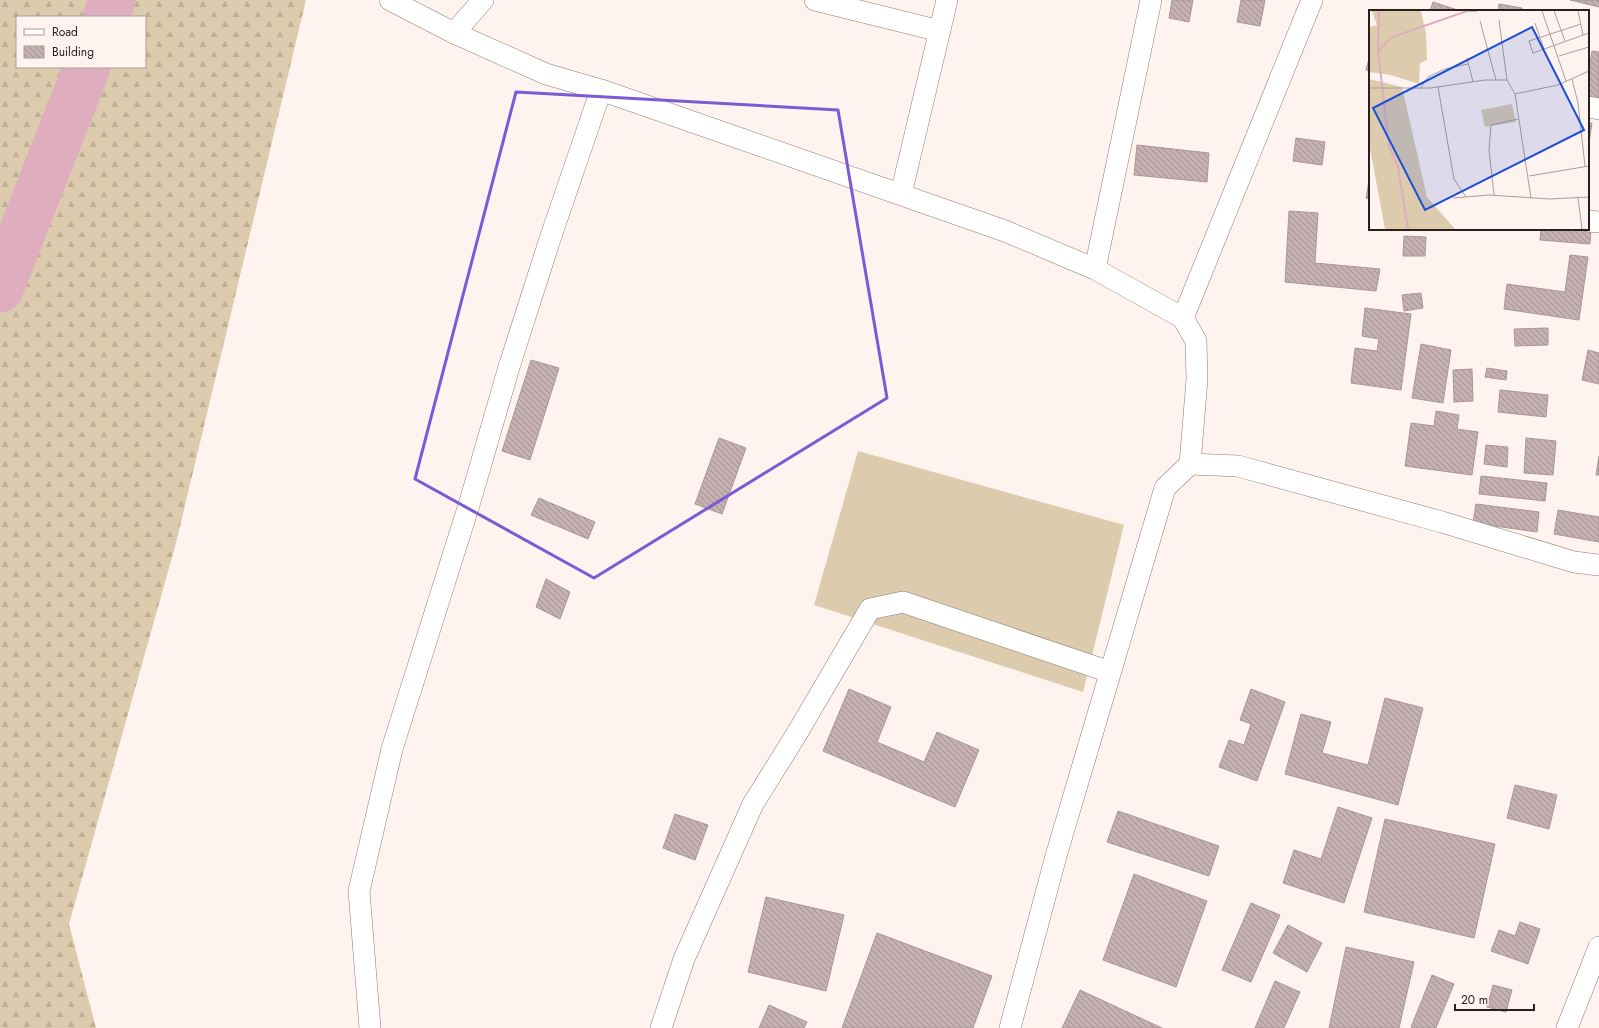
<svg xmlns="http://www.w3.org/2000/svg" width="1599" height="1028" viewBox="0 0 1599 1028" font-family="Jost,sans-serif">
  <style>
    .grass { fill: #dccbad }
    .forest { fill: url(#forest-firs); fill-rule: evenodd }
    .lines { fill: none; stroke-linecap: round; stroke-linejoin: round }
    .river { stroke: #deadbe; stroke-width: 47 }
    .building { fill: url(#building-back-hatch); stroke: #ab9697 }
    .minor-casing { stroke: #8c7b75; stroke-width: 22 }
    .minor { stroke: #fff; stroke-width: 21 }
    .marked { fill: none; stroke: #7a5bd5; stroke-width: 3; stroke-linejoin: round }
    .inset-river { fill: none; stroke: #deadbe; stroke-width: 2 }
    .inset-road { fill: none; stroke: #a99f9b; stroke-width: 1 }
    .view { fill: #1d4ed8; fill-opacity: 0.15; stroke: #1d4ed8; stroke-width: 2 }
    .inset-edge { fill: none; stroke: #27201e; stroke-width: 2 }
  </style>
  <defs>
    <pattern id="forest-firs" width="22" height="20" patternUnits="userSpaceOnUse"><rect width="22" height="20" fill="#dccbad"/><path d="M5 1l3.5 6h-7zM16 11l3.5 6h-7z" fill="#bdae94"/></pattern>
    <pattern id="building-back-hatch" width="6" height="6" patternUnits="userSpaceOnUse"><rect width="6" height="6" fill="#c5b1b1"/><path d="M-1 5l2 2M0 0l6 6M5-1l2 2" fill="none" stroke="#a0908f"/></pattern>
  </defs>
  <rect width="100%" height="100%" fill="#fff3ef"/>
  <path class="grass" d="M858,451L1124,525L1083,692L814,605Z"/>
  <path class="forest" d="M0,0H306L176,543L69,924L96,1028H0ZM17,17H145V67H17Z"/>
  <g class="lines">
    <path class="river" d="M106,17L112,0
      M0,289L87,67"/>
  </g>
  <path class="building" d="M1172,0H1193L1189,22L1169,18Z
    M1241,0H1265L1260,26L1237,22Z
    M1570,0H1599V7Z
    M1433,2L1461,11H1430Z
    M1499,4L1522,8L1521,11H1498Z
    M1592,51L1599,52V102L1588,100V76Z
    M1370,55V71L1366,70Z
    M1588,123H1592L1589,143H1588Z
    M1296,138L1325,142L1322,165L1293,161Z
    M1137,145L1209,153L1207,182L1134,175Z
    M1370,175V199L1366,198Z
    M1289,211L1318,213L1315,263L1380,269L1376,291L1285,282Z
    M1591,228L1590,244L1540,240L1541,229Z
    M1404,236L1426,237L1425,256H1403Z
    M1570,255L1588,257L1579,320L1504,309L1507,284L1565,292Z
    M1421,293L1423,308L1404,311L1402,295Z
    M1365,308L1411,314L1401,390L1351,383L1355,348L1377,351L1379,339L1362,336Z
    M1548,328V345L1515,346L1514,329Z
    M1421,344L1451,350L1443,403L1412,398Z
    M1588,350L1599,353V384L1582,380Z
    M531,360L559,368L530,460L502,451Z
    M1487,368L1507,371L1506,380L1485,377Z
    M1472,369L1473,401L1454,402L1453,370Z
    M1500,390L1548,395L1546,417L1498,412Z
    M1436,411L1459,415L1457,429L1478,432L1472,475L1405,466L1411,423L1434,426Z
    M719,438L746,448L722,514L695,504Z
    M1526,438L1556,441L1553,475L1524,473Z
    M1486,445L1508,447L1507,467L1484,464Z
    M1599,456V475H1596Z
    M1481,476L1547,483L1545,501L1479,494Z
    M539,498L595,522L588,539L531,515Z
    M1476,504L1539,512L1537,532L1473,523Z
    M1558,510L1599,517V542L1554,534Z
    M546,579L570,592L560,619L536,607Z
    M849,689L891,707L877,742L924,762L937,732L979,750L955,807L823,751Z
    M1251,689L1285,702L1257,781L1219,767L1229,740L1244,745L1251,724L1240,720Z
    M1385,698L1423,708L1398,805L1285,774L1301,714L1331,722L1322,753L1368,765Z
    M1515,785L1557,795L1549,829L1507,818Z
    M1338,807L1372,818L1344,903L1283,883L1294,850L1321,859Z
    M1118,811L1219,846L1209,876L1107,842Z
    M675,814L708,825L695,860L663,848Z
    M1385,819L1495,844L1474,938L1364,912Z
    M1134,874L1207,901L1176,987L1103,960Z
    M766,897L844,915L826,991L748,972Z
    M1251,903L1280,915L1251,982L1222,970Z
    M1520,922L1540,929L1528,964L1491,951L1499,930L1515,936Z
    M1288,925L1322,943L1307,972L1273,953Z
    M877,933L992,976L973,1028H842Z
    M1346,947L1414,962L1399,1028H1329Z
    M1432,975L1454,984L1436,1028H1414L1411,1027Z
    M1275,981L1300,992L1284,1028H1255Z
    M1493,985L1512,990L1506,1012L1487,1007Z
    M1080,990L1162,1028H1062Z
    M769,1005L807,1022L804,1028H759Z"/>
  <g class="lines">
    <defs>
      <path id="minor" d="M390,0L454,33L546,74L601,90L1005,231L1095,269L1183,318L1196,341L1197,379L1190,464
        M815,0L940,31
        M454,33L483,0
        M1588,107L1599,109
        M901,194L947,0
        M1588,221L1599,222
        M1095,269L1151,0
        M1183,318L1312,0
        M370,1028L359,891L392,749L469,505L509,367L551,236L601,90
        M661,1028L684,959L753,804L796,735L870,609L903,602L1110,672
        M1010,1028L1056,856L1165,488L1190,464L1238,466L1442,522L1574,562L1599,565
        M1567,1028L1599,947"/>
    </defs>
    <use href="#minor" class="minor-casing"/>
    <use href="#minor" class="minor"/>
  </g>
  <path class="marked" d="M516,92L838,110L887,398L594,578L415,479Z"/>
  <g transform="translate(1369 10)">
    <rect width="220" height="220" fill="#fff3ef"/>
    <path d="M3,1H52L57,23L58,50L51,53L50,74L22,65L0,62V17L8,15ZM143,94L147,112L116,117L112,100Z" fill="#dccbad"/>
    <path d="M0,69L33,77L58,187L86,219H16L0,133Z" fill="#dccbad"/>
    <path class="inset-river" d="M10,1L9,41L20,136L29,157L39,219M9,41L23,27L98,1H108"/>
    <path class="inset-road" d="M173,1L197,71M185,1L196,31M209,1L214,25M130,10L138,70M111,11L127,70M166,13L175,39M212,14L160,31L164,43L220,23M190,46L220,37M98,48L104,72M203,69L209,93L216,156M69,77L85,169L97,187M0,78H62L116,70H138L146,84M51,79L59,67L76,59L99,54M160,166L220,156M125,185L120,140L122,115L149,109M84,188L120,185L181,189L220,187M162,188L146,84L189,75L220,61M209,188L213,219"/>
    <path class="view" d="M163,17L215,120L56,200L4,98Z"/>
    <rect width="220" height="220" class="inset-edge"/>
  </g>
  <rect x="16" y="16" width="130" height="52" fill="#fff3ef" stroke="#a99f9b"/>
  <rect x="24" y="29" width="20" height="6" fill="#ffffff" stroke="#a99f9b"/>
  <text x="52" y="36" font-size="12" fill="#27201e">Road</text>
  <rect x="24" y="46" width="20" height="12" fill="url(#building-back-hatch)" stroke="#a99f9b"/>
  <text x="52" y="56" font-size="12" fill="#27201e">Building</text>
  <path d="M1455 1004v6h79v-6" fill="none" stroke="#27201e" stroke-width="2"/>
  <text x="1461" y="1004" font-size="12" fill="#27201e" stroke="#fff3ef" stroke-width="3" paint-order="stroke">20 m</text>
</svg>
